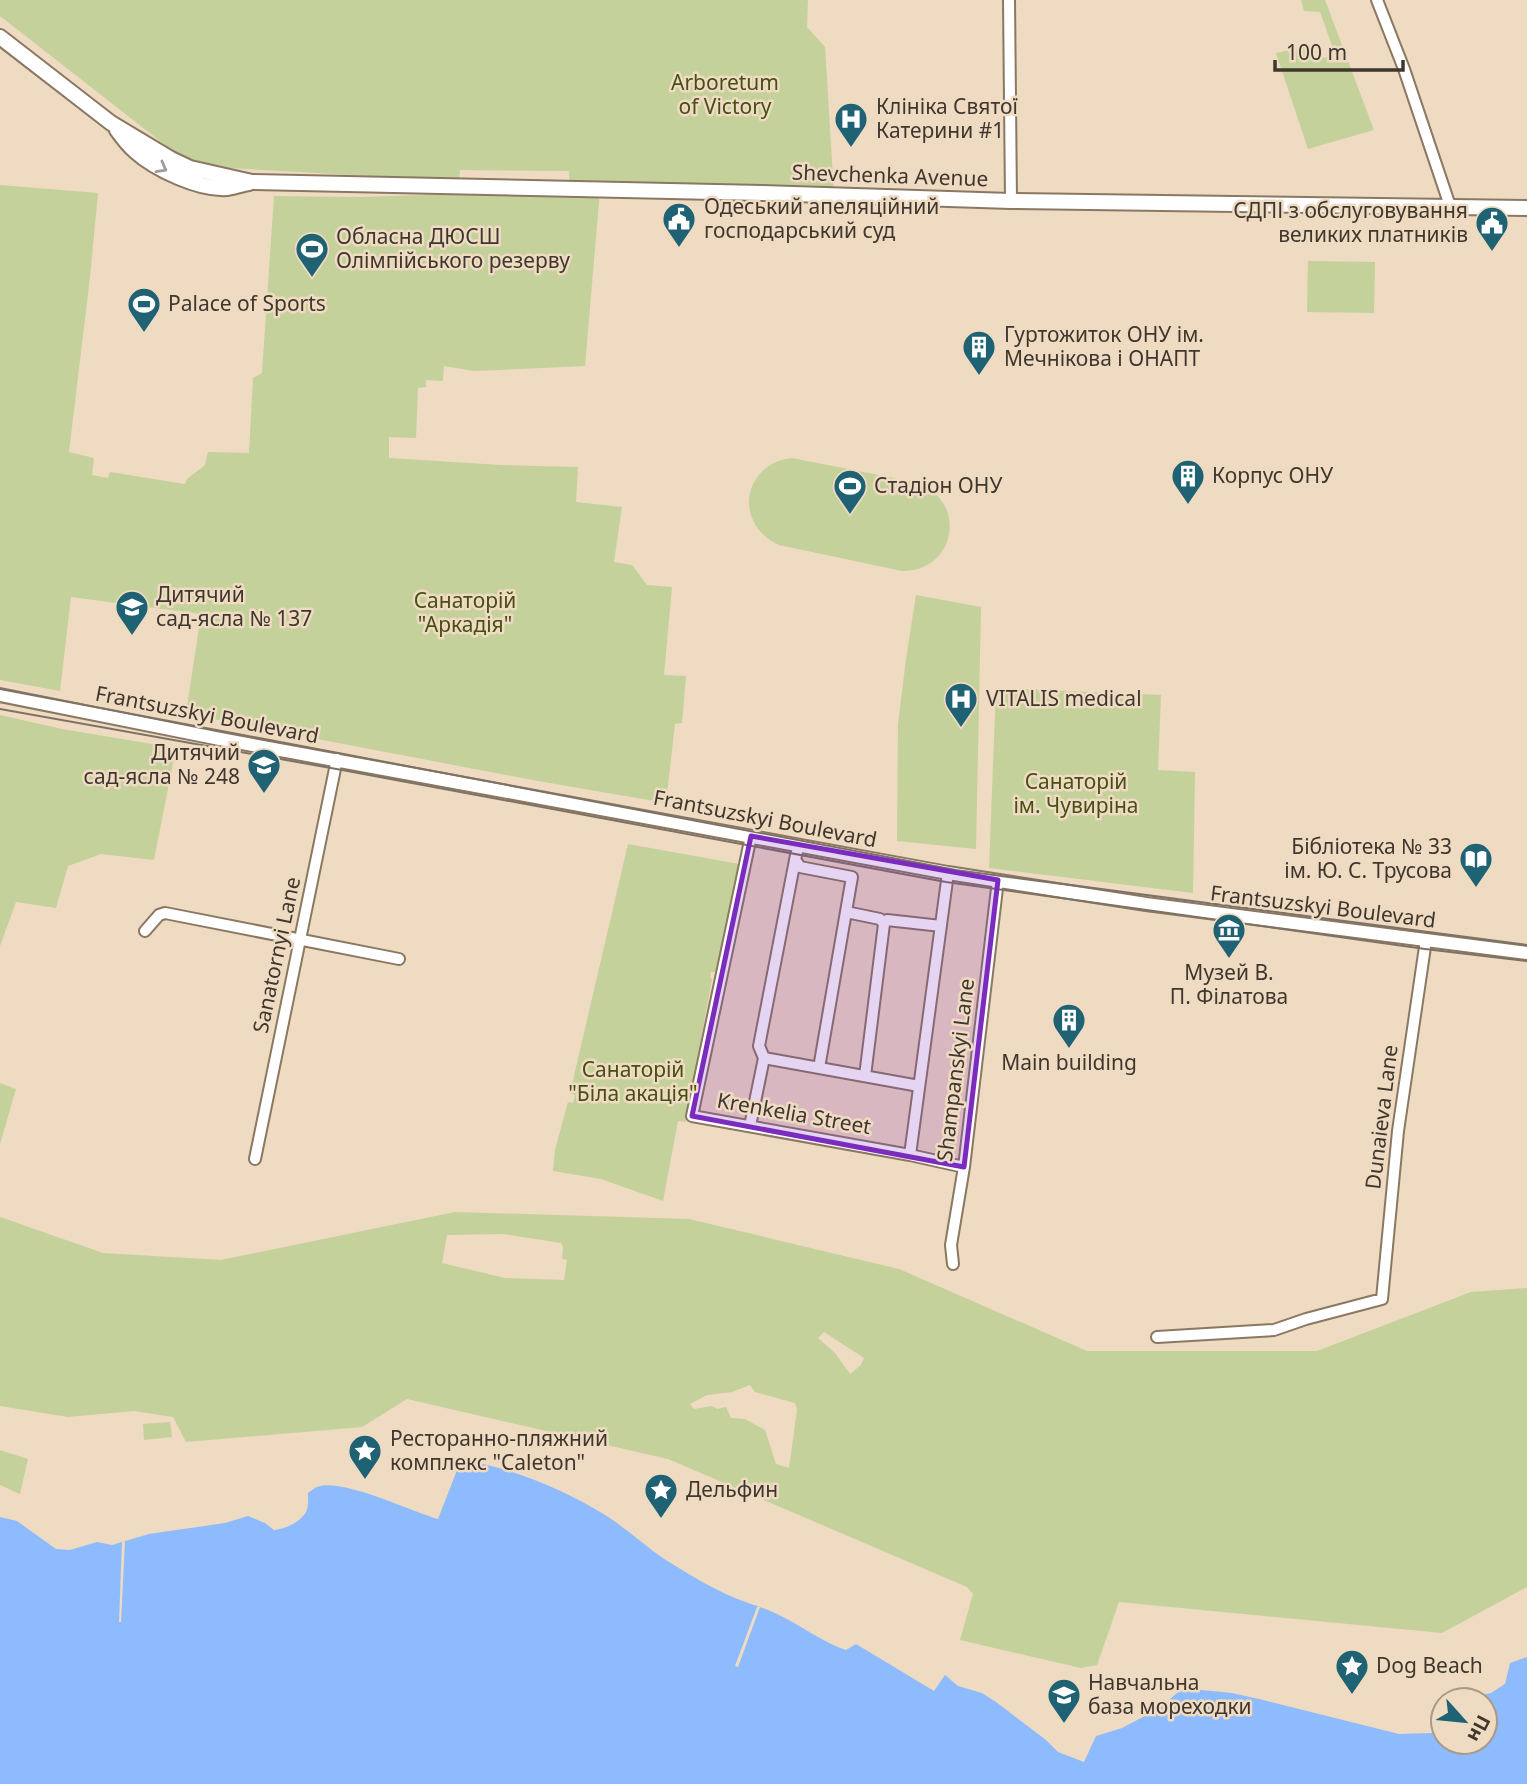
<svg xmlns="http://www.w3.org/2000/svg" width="1527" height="1784" viewBox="0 0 1527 1784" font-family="'Noto Sans',sans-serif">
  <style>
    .green { fill: #c4d19a; fill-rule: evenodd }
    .water { fill: #8ebbfd }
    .pier { fill: #efdac2 }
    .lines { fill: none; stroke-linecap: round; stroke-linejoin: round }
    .minor-casing { stroke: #8a7862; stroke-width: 14 }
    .tertiary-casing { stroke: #8a7862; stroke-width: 16 }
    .secondary-casing { stroke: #8a7862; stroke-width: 18 }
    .minor { stroke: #fff; stroke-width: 10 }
    .tertiary { stroke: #fff; stroke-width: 12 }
    .secondary { stroke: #fff; stroke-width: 14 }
    .tram { stroke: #7f7264; stroke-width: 2 }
    .oneway { stroke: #9f9b96 }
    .marked { fill: #7b2cbf; fill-opacity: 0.2; stroke: #7b2cbf; stroke-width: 5; stroke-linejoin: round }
    .labels { text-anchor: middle; stroke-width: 5; stroke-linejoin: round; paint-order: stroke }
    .park-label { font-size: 21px; fill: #465015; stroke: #efdac2 }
    .poi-label { font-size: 21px; fill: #3f372e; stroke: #efdac2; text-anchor: start }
    .street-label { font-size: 21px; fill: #3f372e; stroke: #efdac2 }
  </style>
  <rect width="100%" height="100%" fill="#efdac2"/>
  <path class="green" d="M0,0H808L807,27L825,47L834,194L570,186L569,171L460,170L459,181L192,166L0,16Z
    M1301,0H1325L1374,130L1308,149L1276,53L1309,46L1315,61L1335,54L1320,12L1304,11Z
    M0,185L98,193L90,277L69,452L94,458L92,475L108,478L110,472L185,484L187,479L205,465L208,452L249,453L253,378L262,373L274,196L358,197L600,190L585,366L474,371L444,366L443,381L426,380V387L418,388L416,438L389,437V458L500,465L578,467L576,502L622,507L614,562L632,565L647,585L672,587L664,675L686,676L682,723L675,724L666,803L538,781L186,714L201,614L71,597L60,691L0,680Z
    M1308,261L1375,262L1374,313L1307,312Z
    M792,458L914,482C968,498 958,571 902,571L779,545C733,524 742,464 792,458Z
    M916,595L981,607L976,849L897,841L898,724L906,659Z
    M996,688L1161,695L1158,770L1195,772L1193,893L989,868Z
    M0,715L62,729L176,748L154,860L101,854L68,866L56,908L16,902L0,946Z
    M628,844L739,864L719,972H711L710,978L712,979L686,1122L678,1121L663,1201L601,1179L553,1171L555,1150L568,1102L573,1103L575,1095L570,1093Z
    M0,1083L16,1089L0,1144Z
    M455,1212L689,1219L899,1269L1087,1351H1317L1471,1292L1527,1288V1587L1442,1633L1119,1602L1097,1665L1081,1668L960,1640L973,1594L967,1587L668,1459L407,1399L362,1427L186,1442L173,1417L134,1411L68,1417L0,1406V1217L103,1253L221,1260ZM503,1234L561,1243L563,1247L562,1259L567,1260L564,1280L505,1278L442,1263L447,1235ZM824,1332L864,1358L861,1365L850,1374L835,1353L818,1338ZM750,1385L755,1392L795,1403L797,1410L789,1468L776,1464L765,1430L745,1419L731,1418L726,1407L717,1409L712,1406L694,1409L690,1404L707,1395L732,1392Z
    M170,1422L172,1437L144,1440L143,1424Z
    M0,1450L28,1459L20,1494L0,1485Z"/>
  <path class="water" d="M461,1460C507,1466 566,1490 605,1515C629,1530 650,1551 674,1565C693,1577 714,1589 735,1598C750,1604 765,1608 779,1615C802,1626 822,1642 846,1650L856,1644L934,1691L945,1675L958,1686L982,1693L996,1702L1046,1740L1058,1752L1084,1762L1096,1736L1122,1728L1160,1708L1178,1692L1191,1689L1232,1693L1259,1699L1399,1734L1432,1733L1443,1730V1742H1485V1700H1474L1478,1696L1491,1693L1505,1684L1510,1663L1527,1657V1784H0V1517L17,1521L56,1549L70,1550L97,1542L112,1545L149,1534L225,1523L248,1516L265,1523L274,1530C286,1529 300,1522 306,1512C309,1506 308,1499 308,1493C311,1491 314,1488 317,1487C340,1477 413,1512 438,1519Z"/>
  <path class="pier" d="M125,1541L121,1622H119L122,1542Z
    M757,1607H760L738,1667L735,1666Z"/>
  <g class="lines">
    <defs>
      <path id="minor" d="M1009,0L1011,201
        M1377,0L1404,69L1450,206
        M751,836L692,1116L910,1155L964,1167
        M796,861L800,867L852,877L819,1068
        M846,912L880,919L884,924L865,1076
        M884,922L887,920L941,926
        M145,931L159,915L165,913L399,959
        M764,1058L919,1086
        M750,1126L764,1058L759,1046L796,855L799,846
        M910,1155L948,873
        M255,1159L337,759
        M953,1264L951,1245L964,1167L998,880
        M1157,1337L1274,1330L1306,1319L1382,1299L1398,1131L1426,940"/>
      <path id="tertiary" d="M0,695L220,739L948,873L1146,904L1527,953"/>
      <path id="secondary" d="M0,37L111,123L171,159L190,168L252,182L762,193L1011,201L1527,208
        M117,130C122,137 128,145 135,151C155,169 199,190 227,188C234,187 242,184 249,183"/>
    </defs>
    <use href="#minor" class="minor-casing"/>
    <use href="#tertiary" class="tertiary-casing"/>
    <use href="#secondary" class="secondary-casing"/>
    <use href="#minor" class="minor"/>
    <use href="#tertiary" class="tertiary"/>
    <use href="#secondary" class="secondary"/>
    <path class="tram" d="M0,689L956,870L1527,945
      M0,709L342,770L946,882L1425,949L1527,961"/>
  </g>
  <defs><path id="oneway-chevron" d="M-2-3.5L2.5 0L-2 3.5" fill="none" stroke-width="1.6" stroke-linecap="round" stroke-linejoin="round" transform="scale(1.75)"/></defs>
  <use class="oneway" href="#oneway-chevron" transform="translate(162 168) rotate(29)"/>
  <path class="marked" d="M751,836L998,880L964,1167L692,1116Z"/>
  <defs>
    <symbol id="hospital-pin" viewBox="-11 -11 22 30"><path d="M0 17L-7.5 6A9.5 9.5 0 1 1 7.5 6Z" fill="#1e6274" stroke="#efdac2"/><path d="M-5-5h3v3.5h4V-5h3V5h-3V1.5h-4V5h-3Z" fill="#fff"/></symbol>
    <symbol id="civic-pin" viewBox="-11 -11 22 30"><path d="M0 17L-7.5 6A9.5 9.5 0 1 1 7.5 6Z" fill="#1e6274" stroke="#efdac2"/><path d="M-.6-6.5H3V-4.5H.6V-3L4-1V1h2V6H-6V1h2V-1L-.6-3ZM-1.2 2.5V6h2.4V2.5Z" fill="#fff"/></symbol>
    <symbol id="stadium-pin" viewBox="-11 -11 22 30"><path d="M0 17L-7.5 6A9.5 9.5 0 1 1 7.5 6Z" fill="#1e6274" stroke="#efdac2"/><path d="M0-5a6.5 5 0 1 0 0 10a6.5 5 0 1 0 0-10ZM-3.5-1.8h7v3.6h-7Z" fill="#fff"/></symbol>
    <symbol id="building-pin" viewBox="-11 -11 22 30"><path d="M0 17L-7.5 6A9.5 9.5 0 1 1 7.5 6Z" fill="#1e6274" stroke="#efdac2"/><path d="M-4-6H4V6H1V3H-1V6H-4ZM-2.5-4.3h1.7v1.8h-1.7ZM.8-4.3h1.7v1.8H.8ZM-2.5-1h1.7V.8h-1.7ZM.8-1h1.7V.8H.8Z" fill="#fff"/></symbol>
    <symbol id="school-pin" viewBox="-11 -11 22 30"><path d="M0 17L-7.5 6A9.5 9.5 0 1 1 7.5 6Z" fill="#1e6274" stroke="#efdac2"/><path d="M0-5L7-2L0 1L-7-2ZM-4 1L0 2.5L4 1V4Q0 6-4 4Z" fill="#fff"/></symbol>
    <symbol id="library-pin" viewBox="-11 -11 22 30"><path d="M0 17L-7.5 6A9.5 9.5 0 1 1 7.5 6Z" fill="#1e6274" stroke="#efdac2"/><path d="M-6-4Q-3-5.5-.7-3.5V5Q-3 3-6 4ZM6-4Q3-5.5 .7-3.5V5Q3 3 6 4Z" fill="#fff"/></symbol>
    <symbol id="museum-pin" viewBox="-11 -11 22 30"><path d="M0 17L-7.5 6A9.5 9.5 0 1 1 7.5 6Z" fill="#1e6274" stroke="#efdac2"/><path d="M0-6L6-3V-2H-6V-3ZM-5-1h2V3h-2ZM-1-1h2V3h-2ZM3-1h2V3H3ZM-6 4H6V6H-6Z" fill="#fff"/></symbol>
    <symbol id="sight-pin" viewBox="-11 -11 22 30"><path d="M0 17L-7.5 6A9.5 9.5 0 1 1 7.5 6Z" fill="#1e6274" stroke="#efdac2"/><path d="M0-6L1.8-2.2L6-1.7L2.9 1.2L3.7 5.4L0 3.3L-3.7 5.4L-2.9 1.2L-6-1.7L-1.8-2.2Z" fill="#fff"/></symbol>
    <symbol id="university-pin" viewBox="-11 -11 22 30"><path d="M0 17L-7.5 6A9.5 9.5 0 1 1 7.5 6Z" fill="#1e6274" stroke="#efdac2"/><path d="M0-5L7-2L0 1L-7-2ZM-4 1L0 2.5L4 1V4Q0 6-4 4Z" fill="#fff"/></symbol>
  </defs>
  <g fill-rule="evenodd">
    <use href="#hospital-pin" x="832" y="100" width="38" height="52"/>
    <use href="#civic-pin" x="660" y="200" width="38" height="52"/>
    <use href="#civic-pin" x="1473" y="204" width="38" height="52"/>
    <use href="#stadium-pin" x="293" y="230" width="38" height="52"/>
    <use href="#stadium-pin" x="125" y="285" width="38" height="52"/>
    <use href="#building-pin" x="960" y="328" width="38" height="52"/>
    <use href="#building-pin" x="1169" y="457" width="38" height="52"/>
    <use href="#stadium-pin" x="831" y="467" width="38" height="52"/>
    <use href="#school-pin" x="113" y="588" width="38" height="52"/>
    <use href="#hospital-pin" x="942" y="680" width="38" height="52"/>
    <use href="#school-pin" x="245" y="746" width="38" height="52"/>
    <use href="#library-pin" x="1457" y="840" width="38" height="52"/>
    <use href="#museum-pin" x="1210" y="911" width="38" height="52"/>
    <use href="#building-pin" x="1050" y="1001" width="38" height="52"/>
    <use href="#sight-pin" x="346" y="1432" width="38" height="52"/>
    <use href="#sight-pin" x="642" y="1471" width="38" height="52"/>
    <use href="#sight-pin" x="1333" y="1647" width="38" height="52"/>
    <use href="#university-pin" x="1045" y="1676" width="38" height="52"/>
  </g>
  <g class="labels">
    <g class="park-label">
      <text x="725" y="90">Arboretum<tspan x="725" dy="24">of Victory</tspan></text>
      <text x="465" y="608">Санаторій<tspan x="465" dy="24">"Аркадія"</tspan></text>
      <text x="1076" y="789">Санаторій<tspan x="1076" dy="24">ім. Чувиріна</tspan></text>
      <text x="633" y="1077">Санаторій<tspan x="633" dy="24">"Біла акація"</tspan></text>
    </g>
    <g class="poi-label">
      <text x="876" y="114">Клініка Святої<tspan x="876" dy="24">Катерини #1</tspan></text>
      <text x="704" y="214">Одеський апеляційний<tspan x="704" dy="24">господарський суд</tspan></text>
      <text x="1468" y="218" text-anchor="end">СДПІ з обслуговування<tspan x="1468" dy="24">великих платників</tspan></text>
      <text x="336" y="244">Обласна ДЮСШ<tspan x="336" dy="24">Олімпійського резерву</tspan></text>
      <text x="168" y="311">Palace of Sports</text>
      <text x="1004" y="342">Гуртожиток ОНУ ім.<tspan x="1004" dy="24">Мечнікова і ОНАПТ</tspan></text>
      <text x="1212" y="483">Корпус ОНУ</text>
      <text x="874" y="493">Стадіон ОНУ</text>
      <text x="156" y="602">Дитячий<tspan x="156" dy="24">сад-ясла № 137</tspan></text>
      <text x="986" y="706">VITALIS medical</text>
      <text x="240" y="760" text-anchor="end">Дитячий<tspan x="240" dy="24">сад-ясла № 248</tspan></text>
      <text x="1452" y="854" text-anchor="end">Бібліотека № 33<tspan x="1452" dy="24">ім. Ю. С. Трусова</tspan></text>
      <text x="1229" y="980" text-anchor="middle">Музей В.<tspan x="1229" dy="24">П. Філатова</tspan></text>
      <text x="1069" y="1070" text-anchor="middle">Main building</text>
      <text x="390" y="1446">Ресторанно-пляжний<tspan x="390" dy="24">комплекс "Caleton"</tspan></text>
      <text x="686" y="1497">Дельфин</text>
      <text x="1376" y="1673">Dog Beach</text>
      <text x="1088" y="1690">Навчальна<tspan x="1088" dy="24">база мореходки</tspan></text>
    </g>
    <g class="street-label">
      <text transform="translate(890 176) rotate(2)" y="7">Shevchenka Avenue</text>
      <text transform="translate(207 715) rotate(11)" y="7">Frantsuzskyi Boulevard</text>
      <text transform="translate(765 819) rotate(11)" y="7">Frantsuzskyi Boulevard</text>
      <text transform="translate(1323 907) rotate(7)" y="7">Frantsuzskyi Boulevard</text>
      <text transform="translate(277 955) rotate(-78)" y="7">Sanatornyi Lane</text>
      <text transform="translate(956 1070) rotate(-83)" y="7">Shampanskyi Lane</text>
      <text transform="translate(794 1114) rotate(10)" y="7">Krenkelia Street</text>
      <text transform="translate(1382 1117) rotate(-83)" y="7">Dunaieva Lane</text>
    </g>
  </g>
  <g transform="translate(1464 1721) rotate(117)"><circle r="33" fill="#efdac2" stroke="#a99987" stroke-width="2"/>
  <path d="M0-5L12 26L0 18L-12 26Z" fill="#1e6274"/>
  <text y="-10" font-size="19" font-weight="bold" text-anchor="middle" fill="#3f372e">Пн</text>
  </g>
  <path d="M1275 60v10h128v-10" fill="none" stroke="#3f372e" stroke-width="3.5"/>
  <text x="1286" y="60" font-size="21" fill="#3f372e" stroke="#efdac2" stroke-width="5" paint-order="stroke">100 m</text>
</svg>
